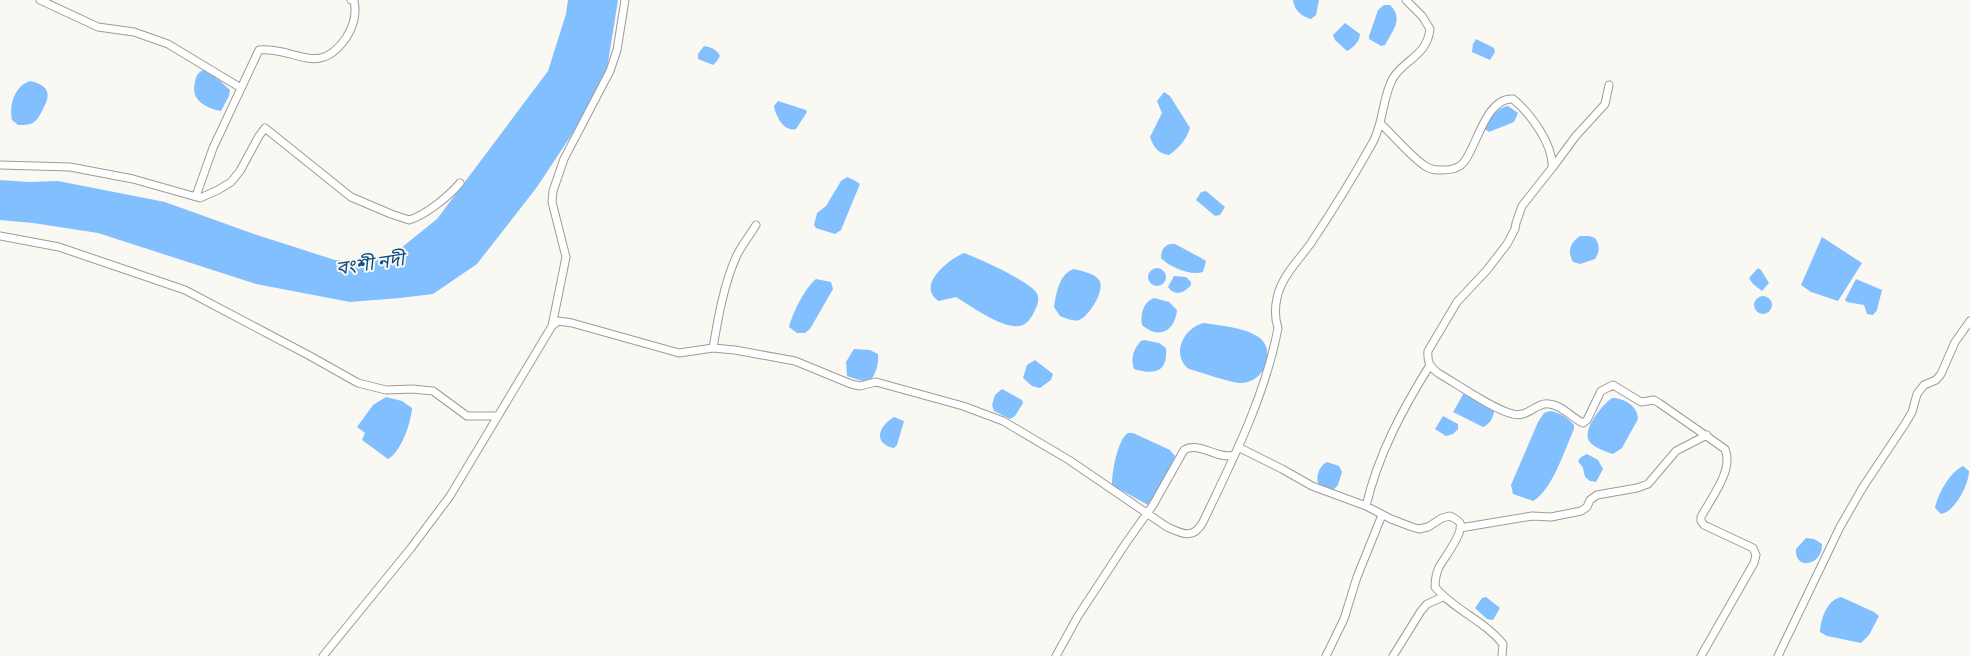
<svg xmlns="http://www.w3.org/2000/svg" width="1970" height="656" viewBox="0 0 1970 656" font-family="Merriweather,'Noto Sans Bengali',serif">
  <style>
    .water { fill: #82bffe }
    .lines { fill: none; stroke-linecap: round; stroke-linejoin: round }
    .minor-casing { stroke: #9d9c97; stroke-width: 9 }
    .minor { stroke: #fff; stroke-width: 7 }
    .labels { text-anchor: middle; stroke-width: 4; stroke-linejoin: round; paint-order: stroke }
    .water-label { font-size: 19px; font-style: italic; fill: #0c4f88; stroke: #faf8f3 }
  </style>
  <rect width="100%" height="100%" fill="#faf8f3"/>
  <path class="water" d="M568,0H618L607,69L584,116L537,187L477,264L433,294L400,298L350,302L256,284L98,233L33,223L0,220V180L29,182L58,181L165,202L257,235L335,260L370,263L401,248L437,219L548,71L566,14Z
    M1293,0H1319L1316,15L1311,19C1302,17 1294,10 1293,0Z
    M1384,5H1390C1404,19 1393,30 1385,45L1381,46L1369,39V36L1378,10Z
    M1345,23L1360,34C1360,41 1353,48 1347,51L1335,40L1333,35Z
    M1476,39L1494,48L1495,52L1490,60L1472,52L1473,44Z
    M704,46C710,47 717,49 720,56L717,61L713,65L698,59V54Z
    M204,70H208L230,90L229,96L221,111C206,108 190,100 195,82C196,76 198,72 204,70Z
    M30,81C48,85 52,93 43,109C40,115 37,122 30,124C27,125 22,125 18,125L12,120C9,106 14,86 30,81Z
    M1164,92L1170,96L1190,128C1187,139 1178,149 1169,155C1158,154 1153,146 1150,137L1162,113L1157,101Z
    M778,101L806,110L807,112L796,129C784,132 776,117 774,106Z
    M1508,106L1518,113L1514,122L1489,132L1485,129V127C1491,117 1496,108 1508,106Z
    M847,177L854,180L860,184L841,230L835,234L816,228L814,225L817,213L826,206L841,181Z
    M1206,191L1225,207L1220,215L1215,216L1196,200L1201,192Z
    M1580,236H1589L1595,238C1600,246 1600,251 1595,259L1580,264L1573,262C1567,251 1570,243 1580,236Z
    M1822,237L1862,263L1838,301L1811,292L1801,285Z
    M1170,244H1175L1203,259L1206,261L1203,272C1191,276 1169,267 1161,258C1161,250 1164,246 1170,244Z
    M964,253C980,259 1027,280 1036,292C1040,297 1038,305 1035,310C1033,315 1028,323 1023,325C1006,332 971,306 956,297L939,301C915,286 949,259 964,253Z
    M1758,268L1761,270L1769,283L1762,291L1753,284L1749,278Z
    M1148 277a9 9 0 1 1 18 0a9 9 0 1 1-18 0Z
    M1074,269C1081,271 1094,273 1099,280C1106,289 1089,317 1079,320C1073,322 1066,318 1060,316L1054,307C1056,295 1059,273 1074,269Z
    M1174,276L1186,277L1191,282V285C1184,293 1175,297 1168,287Z
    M816,279L831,282L833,289L810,329L805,333H797L789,327C793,312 805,288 816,279Z
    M1856,279L1882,290L1877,310L1873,315L1867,314L1864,305L1847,302L1845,300Z
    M1754 305a9 9 0 1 1 18 0a9 9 0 1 1-18 0Z
    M1154,298L1169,302L1177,310C1175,331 1159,340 1142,325C1140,315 1143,302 1154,298Z
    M1204,323C1221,326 1242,327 1257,336C1278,349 1265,383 1241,383C1230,383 1201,372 1189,369C1170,355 1184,327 1204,323Z
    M1144,340L1159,343L1166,348C1168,373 1154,375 1134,369C1130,359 1134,348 1141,341Z
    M854,349L870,350L878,354C879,363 876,373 871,380L862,381L847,376L846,362Z
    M1035,360L1053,374L1051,380L1040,388L1032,386L1023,378L1027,365Z
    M1002,389L1022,400L1023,403L1015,416L1010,419L994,411L992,405L995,395Z
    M1465,391L1494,411C1494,417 1489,425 1483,427L1453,412Z
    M386,397L402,401L412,408C411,423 401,452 388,459L362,440L365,433L357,427L373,405Z
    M1612,398C1624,398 1638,406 1638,419L1622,448L1613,454C1606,452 1593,447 1589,441C1582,429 1603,404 1612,398Z
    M1550,411C1559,412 1568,418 1574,425V429C1565,449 1552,491 1533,501L1513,494L1511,485L1538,422L1544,413Z
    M1443,416L1458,424V429L1453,434L1446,436L1435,429Z
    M894,417L904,421L897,445L894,448C872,443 879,426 894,417Z
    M1128,433H1133L1170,450L1175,456L1173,462L1148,505L1112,485C1112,473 1117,440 1128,433Z
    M1587,454L1598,460L1603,469L1596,482L1590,481L1585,477L1583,468L1578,461L1581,457Z
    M1327,462L1339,466L1342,472L1338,485L1332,491L1318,484C1316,476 1319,466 1327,462Z
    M1963,466L1969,471C1969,484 1955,512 1941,514L1935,508C1938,494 1949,473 1963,466Z
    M1806,538L1814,539L1822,544C1823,566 1794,571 1796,549Z
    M1486,597L1500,608L1493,620L1487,619L1475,608L1482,598Z
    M1841,597L1874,612L1879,616L1869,635L1861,643L1827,636L1820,632C1821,619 1826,601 1841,597Z"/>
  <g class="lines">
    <defs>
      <path id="minor" d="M40,0L98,27L134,32L168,44L241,88
        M1381,124C1395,137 1409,155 1425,166C1431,170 1436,170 1443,170C1451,170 1459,169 1464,162C1477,146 1486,97 1513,99C1530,113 1554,145 1552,168L1522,206L1516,223L1515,229L1507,244L1487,270L1457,302L1428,351C1427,362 1430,367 1438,373C1457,384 1494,410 1513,414C1528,418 1536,402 1549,404C1562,405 1572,418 1583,423L1587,420L1601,391L1613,385L1641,402L1654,400L1659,403L1725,449C1734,470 1711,498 1701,517V521L1704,525L1753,548L1756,555L1754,563L1701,656
        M0,165L70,167L133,179L200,198L218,190L231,182L240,171L259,136L265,128L351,197L391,214L409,220C426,215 449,196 460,183
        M1553,167L1575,137L1605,104L1609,85
        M196,196L213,148L259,50C297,47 318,78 346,38C353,27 357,14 354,1L351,0
        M0,236L59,247L185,290L310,356L358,383L386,390L412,389L433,391L467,416H498
        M552,326L566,257L552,202L553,191L564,159L610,71L617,50L625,0
        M713,348C718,318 724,283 737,255C742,245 750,235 756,225
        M1238,447L1282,469L1312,486L1366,506L1391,519L1412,527L1419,529L1428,527L1442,518L1450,516C1454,518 1458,520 1460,523C1464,533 1444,558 1439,567C1436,574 1435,580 1435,587C1454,610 1485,621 1503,644L1502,656
        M1366,506C1378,455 1402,410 1430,365
        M1460,528L1532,516L1551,517L1581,511L1587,507L1590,500L1597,495L1637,488L1648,484L1676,451L1707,435
        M323,656L411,548L450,496L552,326L558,321L572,323L679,353L713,348L735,350L795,361L851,384L860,386L876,382L963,406L1003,421L1069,460L1167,527C1183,534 1193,540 1203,522C1233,459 1265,397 1278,328C1275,319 1275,307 1277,298C1281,277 1299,260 1311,243C1333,210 1354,176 1373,142C1384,121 1382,98 1393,78C1405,59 1427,56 1430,29L1422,16L1406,0
        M1056,656L1078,616L1126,543L1153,505L1184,450C1199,441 1218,460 1234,455
        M1326,656L1344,619L1357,577L1382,515
        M1393,656L1421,611L1427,604L1443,597
        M1778,656L1840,527L1863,487L1905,424L1912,412L1917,394L1924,385L1936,380L1941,374L1955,342L1970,321"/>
    </defs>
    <use href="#minor" class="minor-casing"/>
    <use href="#minor" class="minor"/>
  </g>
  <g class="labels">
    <g class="water-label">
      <text transform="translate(370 263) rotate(-8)" y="7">বংশী নদী</text>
    </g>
  </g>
</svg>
